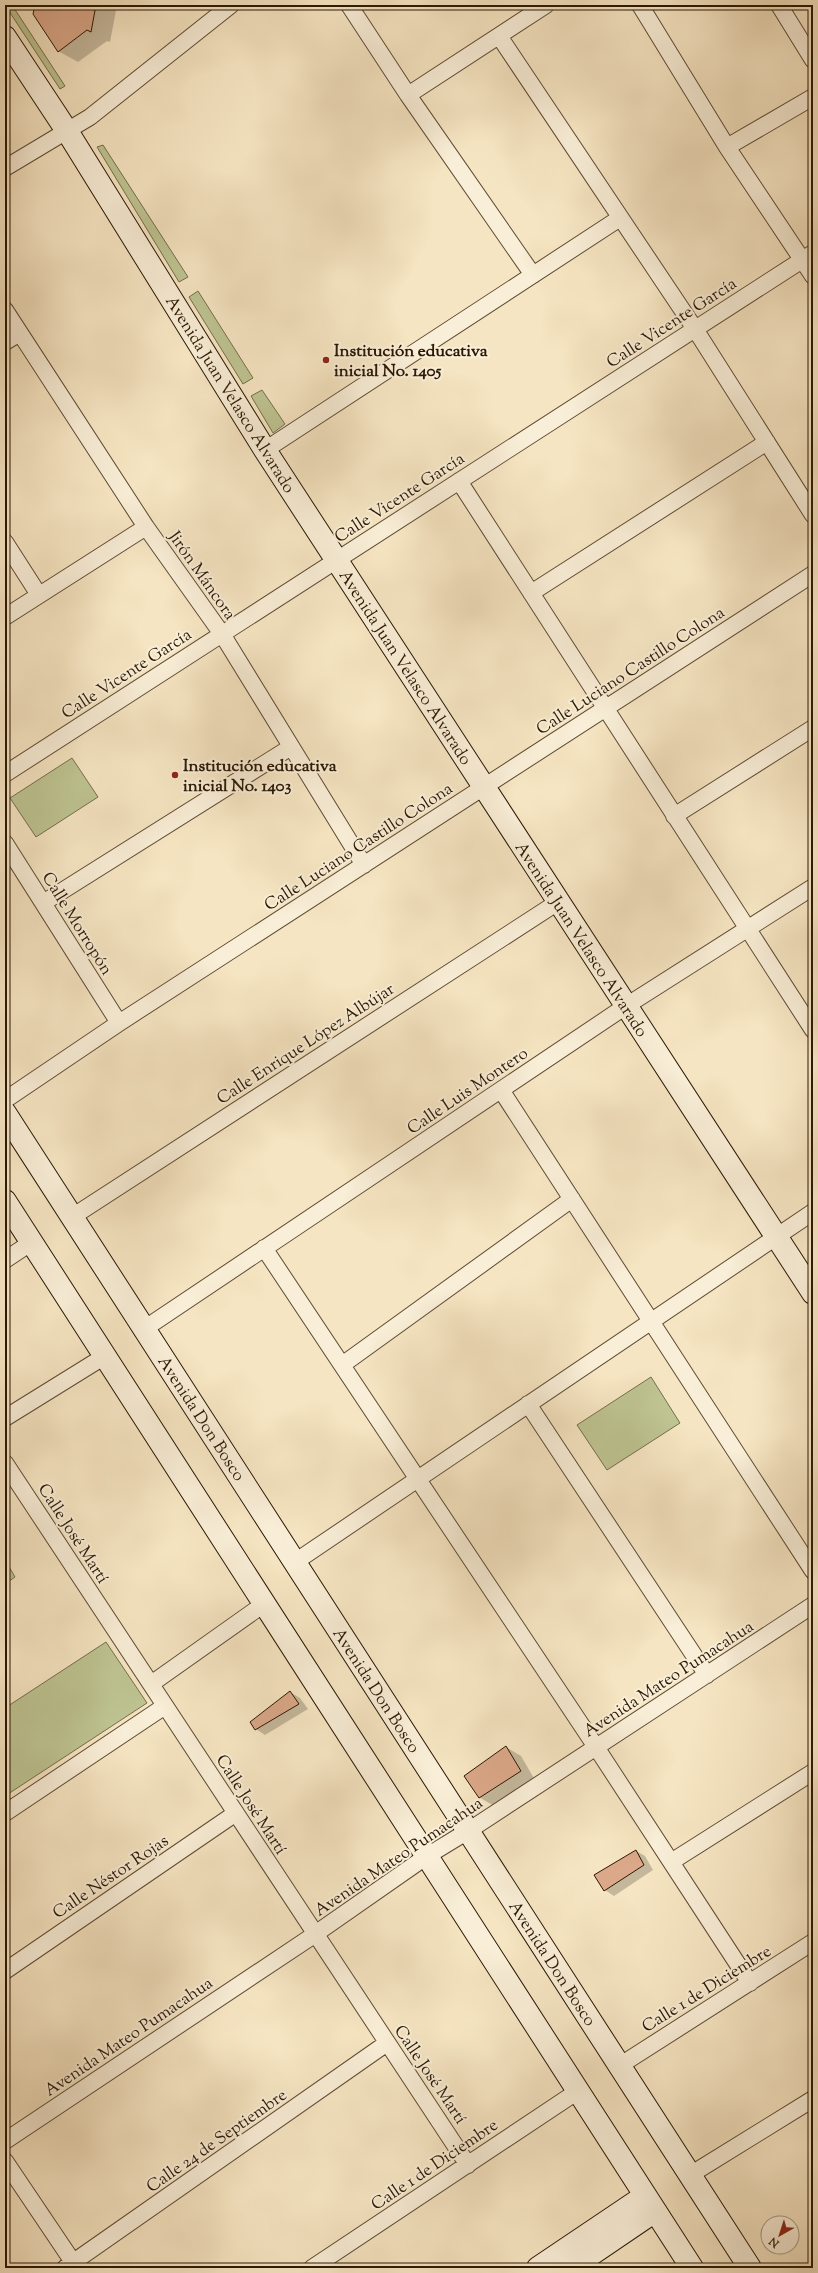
<svg xmlns="http://www.w3.org/2000/svg" width="818" height="2273" viewBox="0 0 818 2273" font-family="'Sorts Mill Goudy',serif">
  <style>
    .green { fill: #bec492; stroke: #746e4b }
    .shadow { fill: #0003 }
    .building { fill: #dba889; stroke: #2b1804 }
    .lines { fill: none; stroke-linecap: round; stroke-linejoin: round }
    .street-casing { stroke: #5e4b34; stroke-width: 18 }
    .secondary-casing { stroke: #2b1804; stroke-width: 24 }
    .street { stroke: #f9eed7; stroke-width: 16 }
    .secondary { stroke: #f9eed7; stroke-width: 22 }
    .poi-dot { fill: #8f2418; stroke: #f9eed7; stroke-width: 1.5 }
    .labels { text-anchor: middle; stroke-width: 4; stroke-linejoin: round; paint-order: stroke }
    .street-label { font-size: 17px; fill: #2b1804; stroke: #f9eed7 }
    .poi-label { font-size: 17px; font-weight: bold; fill: #2b1804; stroke: #f9eed7; text-anchor: start }
  </style>
  <rect width="100%" height="100%" fill="#f6e5c2"/>
  <filter id="stains"><feTurbulence type="fractalNoise" baseFrequency=".005" numOctaves="4"/><feColorMatrix values="0 0 0 0 .2 0 0 0 0 .09 0 0 0 0 .02 0 0 0 .5 -.17"/></filter>
  <radialGradient id="worn" r=".72"><stop offset=".6" stop-color="#630" stop-opacity="0"/><stop offset="1" stop-color="#630" stop-opacity=".3"/></radialGradient>
  <path class="green" d="M5,5H12L65,86L60,89Z
    M103,145L188,277L179,282L97,147Z
    M198,291L253,378L243,384L189,297Z
    M262,390L285,424L273,433L251,396Z
    M72,758L98,797L36,837L10,798Z
    M651,1377L680,1423L607,1470L577,1425Z
    M5,1560L15,1577L5,1584Z
    M106,1642L147,1703L5,1796V1708Z"/>
  <path class="shadow" d="M36,5H117L110,42L107,41L78,62L58,51Z
    M290,1692L300,1698L308,1709L265,1735L256,1729Z
    M506,1747L521,1756L535,1780L494,1806L479,1797Z
    M636,1851L645,1856L653,1870L614,1896L605,1890Z"/>
  <path class="building" d="M35,5H96L91,32L87,30L58,52L33,14Z
    M290,1691L299,1704L255,1730L250,1722Z
    M506,1746L521,1771L479,1798L464,1776Z
    M636,1850L644,1865L604,1891L594,1875Z"/>
  <g class="lines">
    <defs>
      <path id="street" d="M349,5L408,95L533,275
        M640,5L727,147L813,276
        M779,5L813,60
        M499,36L695,329L813,515
        M408,95L546,5
        M727,147L813,97
        M5,168L90,117L231,5
        M5,310L146,527L222,634L364,865
        M5,342L20,333
        M265,450L620,218
        M459,481L813,1030
        M5,542L39,595
        M531,593L767,442
        M5,617L146,527
        M5,774L813,253
        M674,816L813,728
        M5,843L119,1023
        M43,903L291,747
        M501,1090L813,1571
        M5,1100L119,1023L813,574
        M72,1217L558,902
        M264,1248L596,1747L750,1983
        M5,1260L32,1242
        M144,1329L626,1006L813,887
        M342,1365L572,1199
        M528,1404L707,1675
        M5,1418L105,1356
        M5,1463L468,2165
        M295,1562L813,1212
        M151,1684L264,1604
        M5,1813L165,1706
        M671,1862L813,1772
        M5,1971L236,1813
        M619,2066L813,1942
        M5,2141L308,1939L427,1856L468,1831L813,1605
        M5,2161L77,2268
        M690,2175L813,2099
        M65,2268L387,2043
        M312,2268L578,2091"/>
      <path id="secondary" d="M5,37L67,131L265,450L813,1293
        M5,1113L750,2268
        M5,1201L692,2268
        M538,2268L645,2196
        M571,2268L655,2211"/>
    </defs>
    <use href="#street" class="street-casing"/>
    <use href="#secondary" class="secondary-casing"/>
    <use href="#street" class="street"/>
    <use href="#secondary" class="secondary"/>
  </g>
  <g class="poi-dot">
    <circle cx="326" cy="360" r="4"/>
    <circle cx="175" cy="775" r="4"/>
  </g>
  <g class="labels">
    <g class="street-label">
      <text transform="translate(671 322) rotate(-33)" y="6">Calle Vicente García</text>
      <text transform="translate(231 394) rotate(58)" y="6">Avenida Juan Velasco Alvarado</text>
      <text transform="translate(399 497) rotate(-33)" y="6">Calle Vicente García</text>
      <text transform="translate(203 575) rotate(55)" y="6">Jirón Máncora</text>
      <text transform="translate(406 667) rotate(57)" y="6">Avenida Juan Velasco Alvarado</text>
      <text transform="translate(630 670) rotate(-33)" y="6">Calle Luciano Castillo Colona</text>
      <text transform="translate(126 673) rotate(-33)" y="6">Calle Vicente García</text>
      <text transform="translate(358 846) rotate(-33)" y="6">Calle Luciano Castillo Colona</text>
      <text transform="translate(78 923) rotate(58)" y="6">Calle Morropón</text>
      <text transform="translate(582 939) rotate(57)" y="6">Avenida Juan Velasco Alvarado</text>
      <text transform="translate(305 1043) rotate(-33)" y="6">Calle Enrique López Albújar</text>
      <text transform="translate(467 1090) rotate(-34)" y="6">Calle Luis Montero</text>
      <text transform="translate(202 1418) rotate(57)" y="6">Avenida Don Bosco</text>
      <text transform="translate(74 1533) rotate(57)" y="6">Calle José Martí</text>
      <text transform="translate(668 1678) rotate(-33)" y="6">Avenida Mateo Pumacahua</text>
      <text transform="translate(377 1690) rotate(57)" y="6">Avenida Don Bosco</text>
      <text transform="translate(252 1804) rotate(57)" y="6">Calle José Martí</text>
      <text transform="translate(398 1856) rotate(-34)" y="6">Avenida Mateo Pumacahua</text>
      <text transform="translate(110 1876) rotate(-34)" y="6">Calle Néstor Rojas</text>
      <text transform="translate(553 1963) rotate(57)" y="6">Avenida Don Bosco</text>
      <text transform="translate(706 1988) rotate(-32)" y="6">Calle 1 de Diciembre</text>
      <text transform="translate(128 2036) rotate(-34)" y="6">Avenida Mateo Pumacahua</text>
      <text transform="translate(431 2074) rotate(56)" y="6">Calle José Martí</text>
      <text transform="translate(216 2140) rotate(-35)" y="6">Calle 24 de Septiembre</text>
      <text transform="translate(434 2164) rotate(-34)" y="6">Calle 1 de Diciembre</text>
    </g>
    <g class="poi-label">
      <text x="334" y="356">Institución educativa<tspan x="334" dy="20">inicial No. 1405</tspan></text>
      <text x="183" y="771">Institución educativa<tspan x="183" dy="20">inicial No. 1403</tspan></text>
    </g>
  </g>
  <rect width="818" height="2273" fill="none" stroke="#f6e5c2" stroke-width="20"/>
  <rect x="6" y="6" width="806" height="2261" fill="none" stroke="#2b1804" stroke-width="2"/>
  <rect x="10" y="10" width="798" height="2253" fill="none" stroke="#2b1804"/>
  <g transform="translate(780 2235) rotate(219)"><circle r="19" fill="#f9eed7" stroke="#a79883"/>
  <path d="M0-3L7 15L0 10L-7 15Z" fill="#8f2418"/>
  <text y="-6" font-size="11" font-weight="bold" text-anchor="middle" fill="#2b1804">N</text>
  </g>
  <rect width="100%" height="100%" filter="url(#stains)"/>
  <rect width="100%" height="100%" fill="url(#worn)"/>
</svg>
